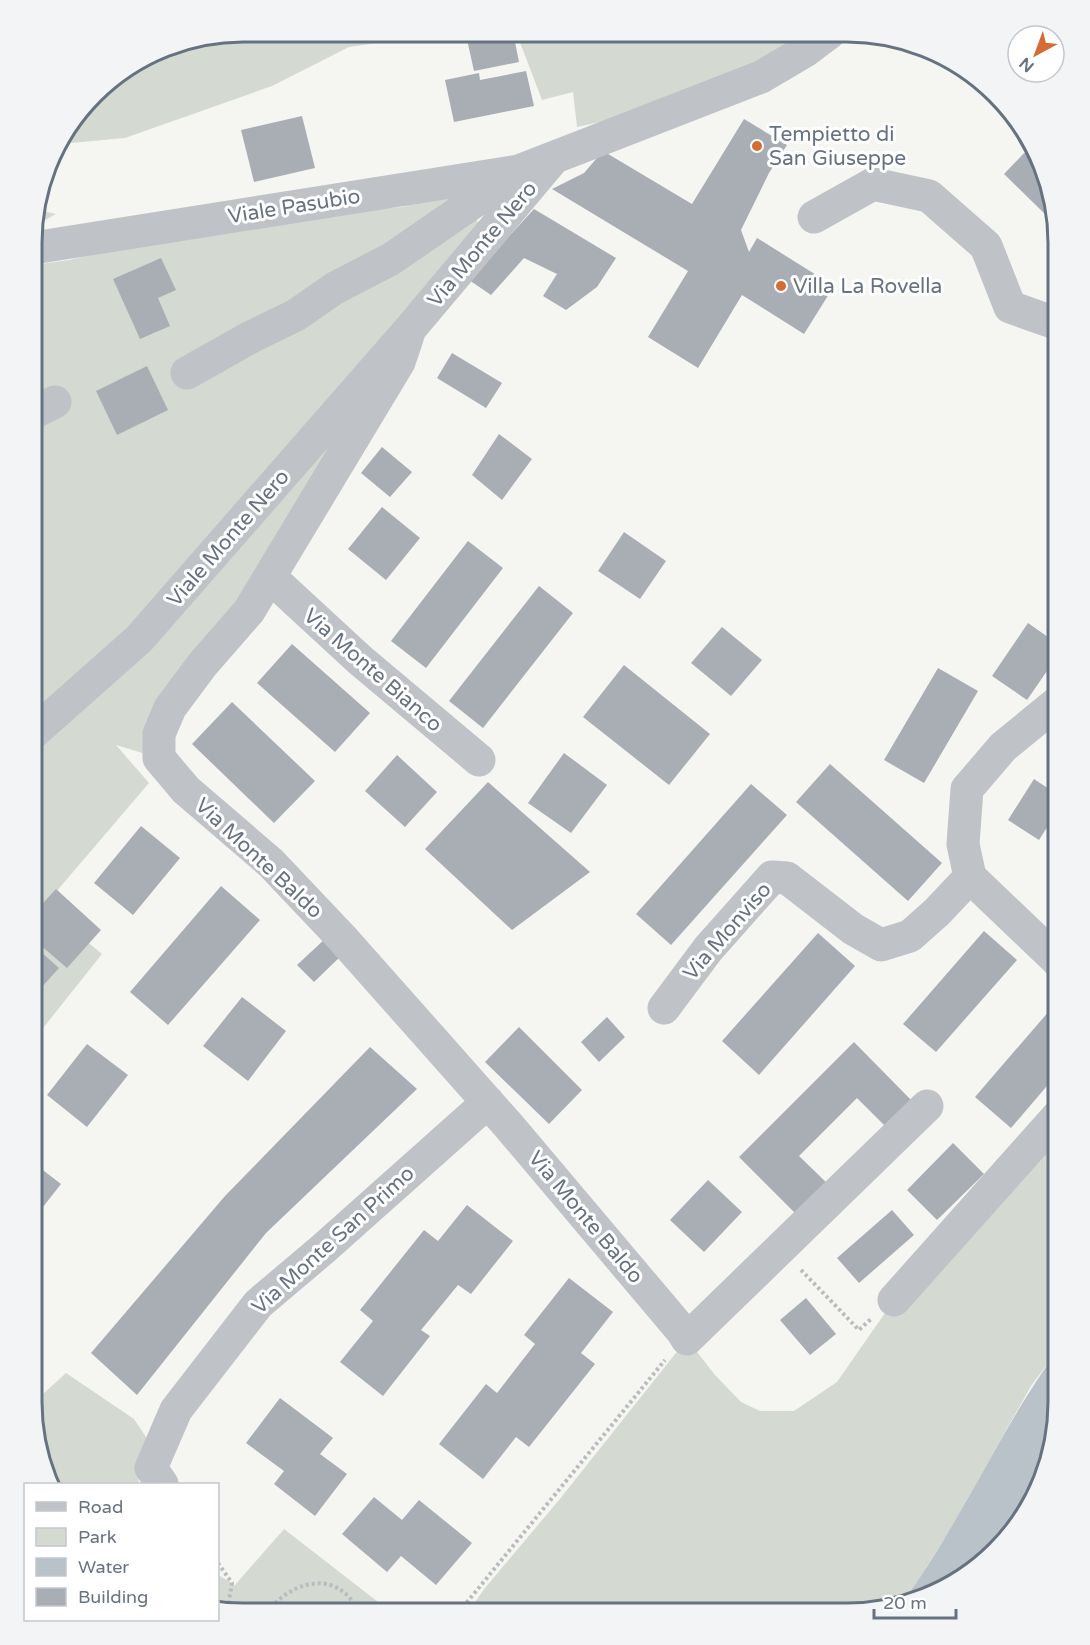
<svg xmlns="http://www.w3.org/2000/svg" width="1090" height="1645" viewBox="0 0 1090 1645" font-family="'Varela Round',sans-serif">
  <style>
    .green { fill: #d4dad2 }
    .water { fill: #b9c2c8 }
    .building { fill: #a9aeb5 }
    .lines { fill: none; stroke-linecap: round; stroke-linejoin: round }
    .path { stroke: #b9bbbe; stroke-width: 4; stroke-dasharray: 3 3; stroke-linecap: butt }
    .minor { stroke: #bfc2c6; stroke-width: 33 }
    .poi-dot { fill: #d36d35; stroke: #fff; stroke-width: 2 }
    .labels { text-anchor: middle; stroke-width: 6; stroke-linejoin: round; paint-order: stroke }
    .poi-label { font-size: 21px; fill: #677281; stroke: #fff; text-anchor: start }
    .street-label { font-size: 21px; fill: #677281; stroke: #fff }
    .rim { fill: none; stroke: #677281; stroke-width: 3 }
  </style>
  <rect width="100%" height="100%" fill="#f5f5f2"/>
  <path class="green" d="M243,32H438L425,36L349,47L272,86L125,138L71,143L59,140L104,84L175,43Z
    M516,32L810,33L733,73L627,116L577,127L573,92L542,100Z
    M461,191L481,228L137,628L33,721V265L69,260L161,239L303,215L402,207Z
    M35,209L56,214L33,227Z
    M410,329L202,665L159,758L116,745L149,783L44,906L102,954L32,1042L33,733Z
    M1058,1116V1350L1031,1386L951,1528L921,1576L902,1603L847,1613L468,1612L485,1588L559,1500L687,1339L715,1375L741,1402L760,1411H794L837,1382L894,1300Z
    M66,1373L134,1419L148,1440L137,1469L139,1484L48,1483L32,1404Z
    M284,1529L391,1612H218V1575L232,1583L234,1586Z"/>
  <path class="water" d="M1058,1350V1416L1043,1482L1015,1530L928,1597L902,1603C961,1523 999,1430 1058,1350Z"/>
  <path class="building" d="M480,32H513L519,62L474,71L466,35Z
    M526,71L534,106L454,122L445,80L479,73L480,80Z
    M302,116L315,168L254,182L241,130Z
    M744,119L787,145L769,173L741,230L749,252L757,238L834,286L804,334L742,295L698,368L648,337L688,271L552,189L584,173L603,151L692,204Z
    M1030,147L1042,162L1052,212L1048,217L1004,174Z
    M534,209L616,258L597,287L566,310L543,296L557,274L524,258L491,295L469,280Z
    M161,258L176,290L158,298L170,326L140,339L113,279Z
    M452,353L502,383L486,408L437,378Z
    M147,366L168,410L117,435L96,391Z
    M499,434L532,459L502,500L472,475Z
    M382,447L412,472L390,497L361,473Z
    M382,507L420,538L386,580L348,549Z
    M624,532L666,561L640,599L598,571Z
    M468,541L503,568L426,668L391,641Z
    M539,586L573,613L483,728L449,701Z
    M1028,623L1058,644V655L1027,700L992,676Z
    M722,627L762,660L731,696L691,663Z
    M292,644L370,713L335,752L257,683Z
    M624,665L710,734L669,785L583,717Z
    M938,668L978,691L924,783L884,760Z
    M232,702L315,781L274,823L192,744Z
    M564,753L607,785L571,833L528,803Z
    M397,755L437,792L405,827L365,791Z
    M830,764L942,863L908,901L796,802Z
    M1034,779L1058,795V810L1039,840L1008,820Z
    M488,782L590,872L512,930L425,849Z
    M751,784L787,815L671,945L636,914Z
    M141,826L180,858L133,915L94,883Z
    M1058,875V894L1049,888Z
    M221,886L260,920L168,1025L130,992Z
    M56,889L101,930L67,968L32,938V915Z
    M984,931L1017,960L936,1052L903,1024Z
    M818,933L855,966L759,1075L722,1041Z
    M327,937L343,954L314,982L297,965Z
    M32,944L59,968L32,998Z
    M242,997L286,1031L248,1081L203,1046Z
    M1050,1010L1058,1017V1073L1011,1128L975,1097Z
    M607,1017L625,1037L599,1062L581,1042Z
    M519,1027L582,1090L549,1124L485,1062Z
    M854,1042L913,1102L887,1128L857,1098L799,1156L829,1185L798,1216L739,1157Z
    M87,1044L128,1075L87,1127L47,1095Z
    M370,1047L417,1089L266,1233L137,1395L91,1353L225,1196Z
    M953,1143L984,1174L937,1220L907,1190Z
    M35,1164L61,1184L32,1221V1167Z
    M708,1180L742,1212L704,1252L670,1220Z
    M467,1205L513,1241L471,1294L458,1285L421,1330L430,1336L383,1396L340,1362L373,1321L360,1310L424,1230L438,1241Z
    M892,1210L914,1235L859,1283L837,1258Z
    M569,1278L613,1312L581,1353L595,1364L529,1447L516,1437L483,1479L439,1444L486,1384L497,1393L535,1344L524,1335Z
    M806,1298L836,1334L810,1355L780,1320Z
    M280,1398L333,1438L320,1454L347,1474L315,1516L274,1484L284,1471L246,1443Z
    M374,1497L402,1520L419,1500L472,1543L436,1585L401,1556L387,1572L342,1534Z"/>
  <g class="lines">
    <path class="path" d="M801,1270L859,1330L872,1318
      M218,1563L232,1583L227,1612
      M267,1612C286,1588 322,1570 348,1596C352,1600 355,1607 358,1612
      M459,1612L665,1360"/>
    <path class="minor" d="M814,217L873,184L929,196L986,246L1010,307L1058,324
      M33,248L519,171L761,77L805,51L829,33
      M410,329L399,362L249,611L202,665L170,708L159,734V758L186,790L271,863L342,938L508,1125L682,1331L687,1339L927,1106
      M187,373L251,337L296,315L335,288L391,259L513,175
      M33,413L55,402
      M270,577L360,660L479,760
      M33,733L139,639L410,329L552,160
      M1058,961L970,877L963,844L967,789L1003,747L1058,702
      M664,1008L708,949L772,877L787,878L853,929L881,945L910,936L937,912L970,877
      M894,1300L1058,1116
      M162,1484L151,1468L176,1410L258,1304L323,1249L488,1102"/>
  </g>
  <g class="poi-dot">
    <circle cx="757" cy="146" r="6"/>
    <circle cx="781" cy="286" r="6"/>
  </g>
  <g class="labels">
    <g class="poi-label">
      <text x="769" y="141">Tempietto di<tspan x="769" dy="24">San Giuseppe</tspan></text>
      <text x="793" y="293">Villa La Rovella</text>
    </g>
    <g class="street-label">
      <text transform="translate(294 206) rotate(-9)" y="7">Viale Pasubio</text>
      <text transform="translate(482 244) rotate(-50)" y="7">Via Monte Nero</text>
      <text transform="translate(228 538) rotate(-49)" y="7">Viale Monte Nero</text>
      <text transform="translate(373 670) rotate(41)" y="7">Via Monte Bianco</text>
      <text transform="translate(259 858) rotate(43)" y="7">Via Monte Baldo</text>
      <text transform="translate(727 931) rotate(-49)" y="7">Via Monviso</text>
      <text transform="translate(586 1217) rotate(50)" y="7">Via Monte Baldo</text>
      <text transform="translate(333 1240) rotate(-42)" y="7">Via Monte San Primo</text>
    </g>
  </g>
  <path d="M0 0H1090V1645H0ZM243 42H847A201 201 0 0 1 1048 243V1402A201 201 0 0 1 847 1603H243A201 201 0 0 1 42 1402V243A201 201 0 0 1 243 42Z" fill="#f3f4f5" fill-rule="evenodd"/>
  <path class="rim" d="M243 42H847A201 201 0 0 1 1048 243V1402A201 201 0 0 1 847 1603H243A201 201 0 0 1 42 1402V243A201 201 0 0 1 243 42Z"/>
  <rect x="24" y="1483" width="195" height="138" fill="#ffffff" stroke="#c2c7cd" stroke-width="1.5"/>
  <rect x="36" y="1502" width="30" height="9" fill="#bfc2c6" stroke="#c2c7cd" stroke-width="1.5"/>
  <text x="78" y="1513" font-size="18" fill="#677281">Road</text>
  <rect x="36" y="1528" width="30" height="18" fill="#d4dad2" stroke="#c2c7cd" stroke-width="1.5"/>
  <text x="78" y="1543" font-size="18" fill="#677281">Park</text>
  <rect x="36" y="1558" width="30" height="18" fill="#b9c2c8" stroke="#c2c7cd" stroke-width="1.5"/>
  <text x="78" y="1573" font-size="18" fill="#677281">Water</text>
  <rect x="36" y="1588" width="30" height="18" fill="#a9aeb5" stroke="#c2c7cd" stroke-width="1.5"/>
  <text x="78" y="1603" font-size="18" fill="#677281">Building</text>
  <g transform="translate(1036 54) rotate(221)"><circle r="28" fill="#ffffff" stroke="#c2c7cd" stroke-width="1.5"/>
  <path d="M0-4.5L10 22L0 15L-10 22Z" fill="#d36d35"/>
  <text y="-9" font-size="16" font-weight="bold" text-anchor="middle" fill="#677281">N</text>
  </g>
  <path d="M874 1609v9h82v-9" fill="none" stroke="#677281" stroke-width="3"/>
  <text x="883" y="1609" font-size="18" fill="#677281" stroke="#ffffff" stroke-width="4.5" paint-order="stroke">20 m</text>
</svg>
